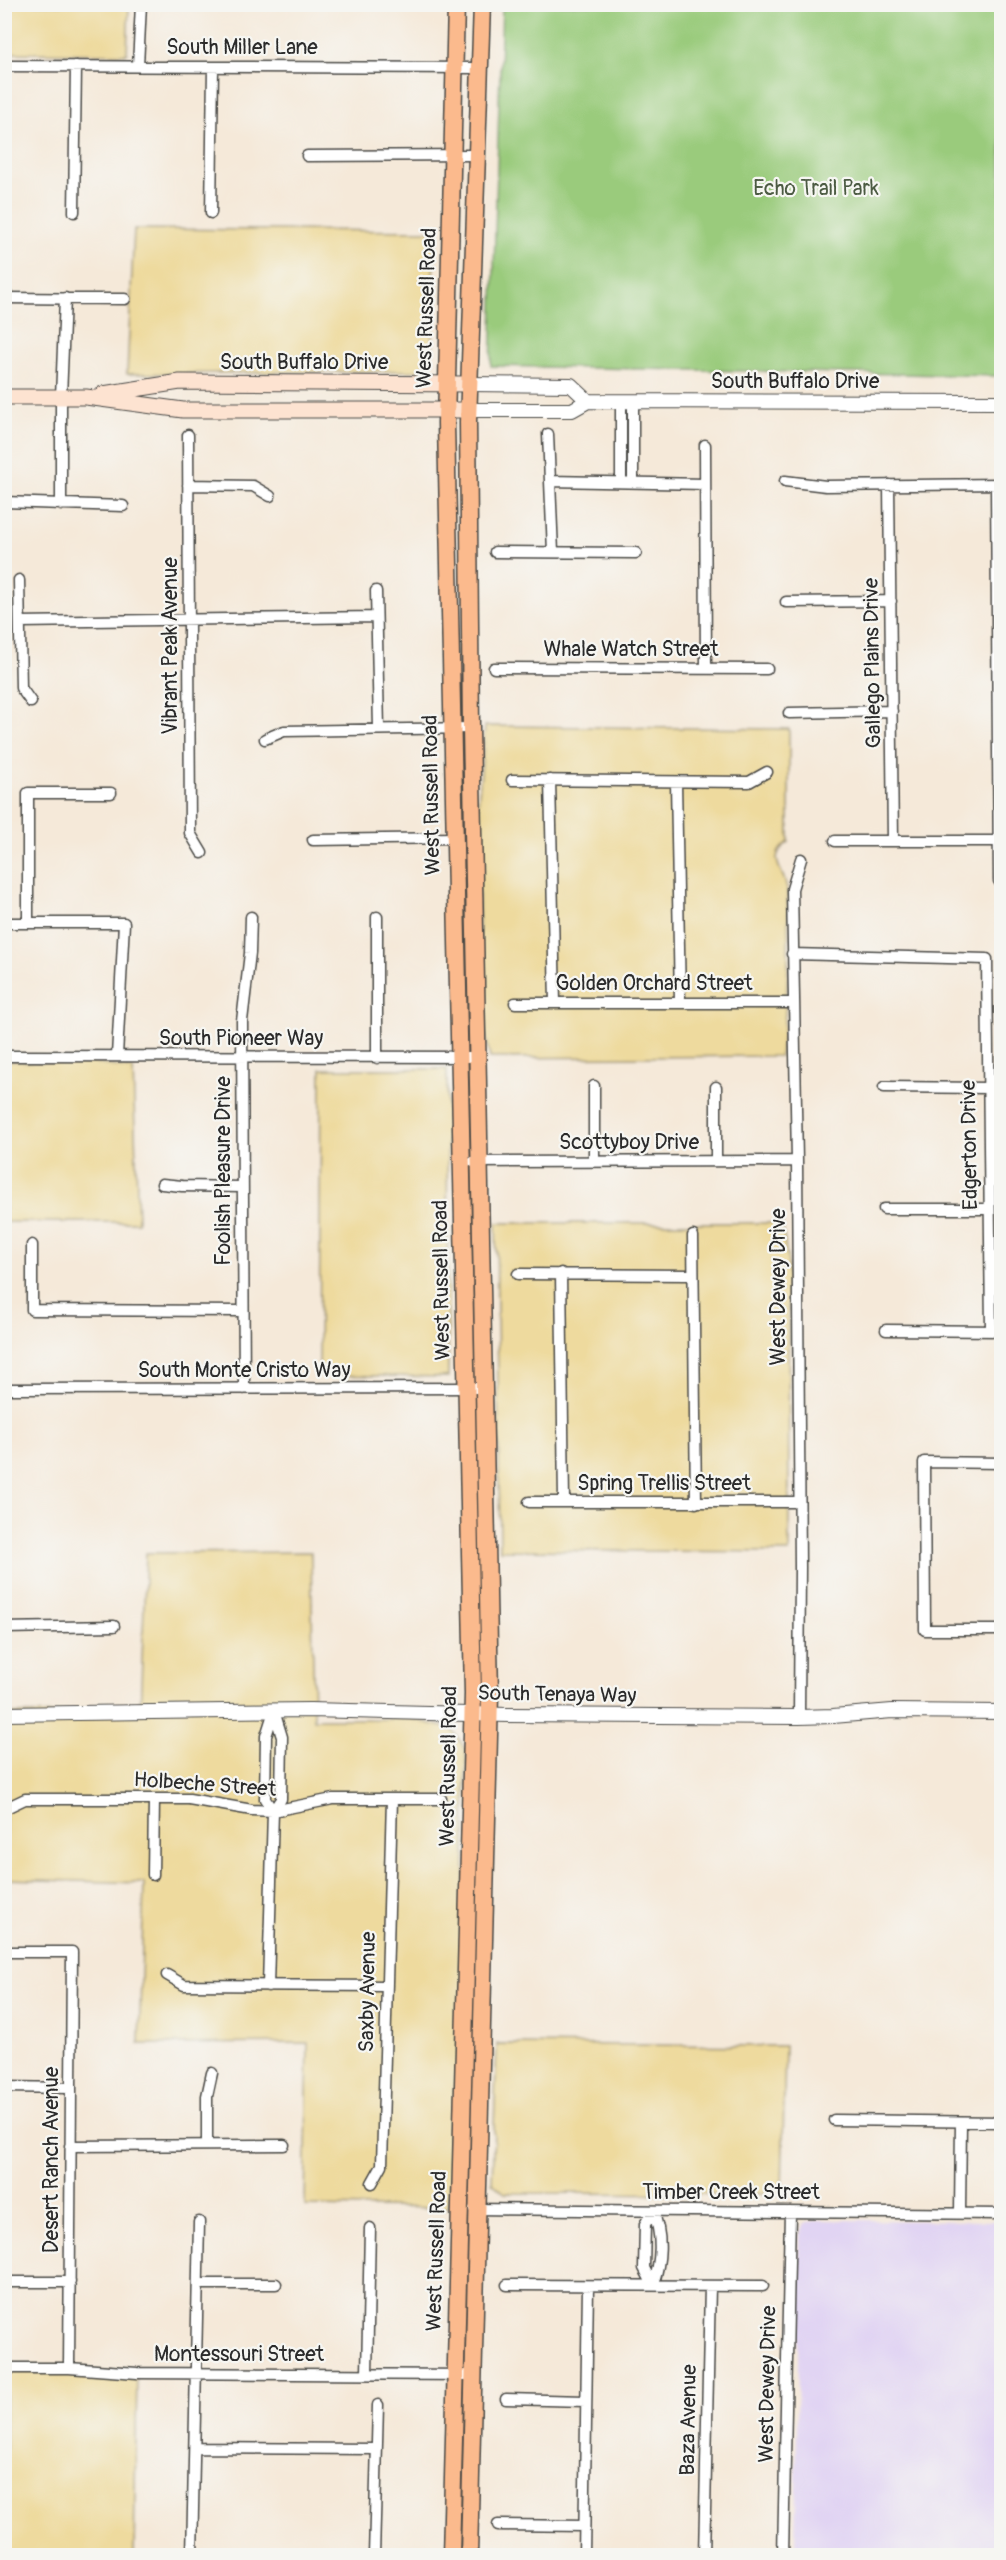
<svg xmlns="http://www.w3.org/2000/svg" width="1006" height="2560" viewBox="0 0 1006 2560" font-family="Pangolin,sans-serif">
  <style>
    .built { fill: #e1d4f3 }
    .green { fill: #9acb7b; stroke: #627b53; stroke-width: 1.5 }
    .sand { fill: #eeda9e; stroke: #8c8264; stroke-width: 1.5 }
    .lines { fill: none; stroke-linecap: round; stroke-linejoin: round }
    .minor-casing { stroke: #494845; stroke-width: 13 }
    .tertiary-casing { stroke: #494845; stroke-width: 16 }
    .secondary-casing { stroke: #494845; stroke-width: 17 }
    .primary-casing { stroke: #494845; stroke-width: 19 }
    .minor { stroke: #fff; stroke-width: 10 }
    .tertiary { stroke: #fff; stroke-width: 14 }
    .secondary { stroke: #fde3d1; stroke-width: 15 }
    .primary { stroke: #fbba8d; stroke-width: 16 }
    .labels { text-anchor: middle; stroke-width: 4.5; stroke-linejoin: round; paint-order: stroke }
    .street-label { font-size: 21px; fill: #2b2b2b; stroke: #f6f6f2 }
    .park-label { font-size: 21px; fill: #4c5b43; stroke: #f6f6f2 }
  </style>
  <rect width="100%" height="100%" fill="#f6f6f2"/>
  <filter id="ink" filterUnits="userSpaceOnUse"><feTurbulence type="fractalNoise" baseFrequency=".0167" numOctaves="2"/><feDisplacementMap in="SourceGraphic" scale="12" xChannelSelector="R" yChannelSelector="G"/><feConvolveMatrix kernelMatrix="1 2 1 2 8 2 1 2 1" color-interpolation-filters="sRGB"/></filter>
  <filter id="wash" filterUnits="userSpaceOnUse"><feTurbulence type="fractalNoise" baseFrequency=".008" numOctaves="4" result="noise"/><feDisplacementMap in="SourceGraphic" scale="24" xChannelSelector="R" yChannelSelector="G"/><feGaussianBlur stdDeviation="1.35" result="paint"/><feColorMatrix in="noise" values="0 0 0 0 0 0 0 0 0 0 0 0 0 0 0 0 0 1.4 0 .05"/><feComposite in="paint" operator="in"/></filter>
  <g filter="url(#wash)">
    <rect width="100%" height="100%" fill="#f5e9d9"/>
    <path class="built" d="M816,2220L1001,2221V2555H795L800,2233L805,2224Z"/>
    <path class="green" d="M502,5H1001V376L491,366Z"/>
    <path class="sand" d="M5,4L129,5L127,54L5,53Z
      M134,229L436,231L432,291L433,351L420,371L127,374Z
      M485,726L789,729V842C764,858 786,871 787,890C790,945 788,1002 780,1056L490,1058L481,1012L477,817Z
      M5,1061L93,1063L133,1069L138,1222H5Z
      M321,1069H447L448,1377L319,1375Z
      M496,1223H782L788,1263L789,1552L500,1550Z
      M311,1552L314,1719H412L452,1729L466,1750L462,2129L447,2208L305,2206L308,2043L139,2044L144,1883L5,1879V1714L140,1713L146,1553Z
      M497,2044L785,2046L782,2194L505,2193L492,2183Z
      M5,2371L137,2373L134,2555L5,2556Z"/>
  </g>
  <g filter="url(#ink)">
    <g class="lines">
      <defs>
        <path id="minor" d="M4,66L479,68
          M138,66L141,4
          M307,156L476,155
          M74,212L76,66
          M211,213L213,67
          M4,298L125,299
          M621,402V482
          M633,402V482
          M548,434L553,552
          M188,435L190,833L202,853
          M705,445L706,669
          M550,481L705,484
          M785,481L826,486L1001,484
          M996,484L999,881
          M188,485L253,486L270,496
          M889,485L893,841
          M4,502L123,506
          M61,505V397L65,298
          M495,552L636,553
          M19,580L21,688L31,702
          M376,591L379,729
          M786,602L891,601
          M20,622L376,617
          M494,668L767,669
          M789,713L892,711
          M265,739L284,731L471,728
          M512,780L749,782L767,772
          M550,780L555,1003
          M676,782L680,1003
          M313,840L455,838
          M835,841H999
          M4,923H124L117,1056
          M28,923V793H111
          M792,954L987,959L991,1331
          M515,1003H793
          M4,1056L478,1057
          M377,1058V917
          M884,1087L988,1088
          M716,1161V1087
          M473,1162L797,1161
          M594,1162V1086
          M162,1184L182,1186L241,1187
          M884,1209H989
          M693,1236L696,1503
          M32,1245V1310L243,1311
          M561,1273L564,1502
          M518,1274L693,1275
          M886,1330L1002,1331
          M4,1389L484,1388
          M244,1389L242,1021L250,953L251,917
          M1002,1463L924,1462L925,1630H1002
          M529,1502H799
          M4,1628L114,1626
          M799,1717L800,1567L797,1161L792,889L801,859
          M4,1809L25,1799H189L252,1810L273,1811L333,1799H441
          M273,1811L265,1799L266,1736L274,1711
          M153,1875L154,1799
          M4,1952H72L69,2368
          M167,1975L184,1985L387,1986
          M268,1986L273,1811L281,1799L282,1737L274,1711
          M4,2087L70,2088
          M834,2120L1002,2122
          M207,2145V2096L212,2073
          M70,2146L284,2145
          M372,2183L382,2165L392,1799
          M474,2209L1002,2214
          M960,2213L961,2122
          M4,2282H70
          M198,2284H276
          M507,2285L763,2286
          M653,2285L644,2268L645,2224L653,2212
          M653,2285C661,2262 663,2235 653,2212
          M4,2368H69L137,2373L474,2375
          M367,2374L370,2228
          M506,2399L586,2401
          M195,2448L376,2449
          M498,2525L584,2526
          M192,2556L199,2222
          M374,2556L378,2405
          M584,2556L588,2286
          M704,2556L710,2286
          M783,2556L790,2212"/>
        <path id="tertiary" d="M468,384L571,385L588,401
          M468,410H572L588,401L1002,402
          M4,1714L310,1710L508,1715L799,1717L833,1716L892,1711L1002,1712"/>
        <path id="secondary" d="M103,394L180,382L468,384
          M4,397H86L183,410H468"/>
        <path id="primary" d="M451,2556L473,1694L446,423L456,4
          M469,2556L490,1695L471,728L468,422L482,4"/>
      </defs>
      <use href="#minor" class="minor-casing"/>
      <use href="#tertiary" class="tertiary-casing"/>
      <use href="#secondary" class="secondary-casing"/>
      <use href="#primary" class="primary-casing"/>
      <use href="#minor" class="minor"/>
      <use href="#tertiary" class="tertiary"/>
      <use href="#secondary" class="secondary"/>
      <use href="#primary" class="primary"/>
    </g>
  </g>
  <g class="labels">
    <g class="street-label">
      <text x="242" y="54">South Miller Lane</text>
      <text transform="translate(426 308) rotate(-88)" y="7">West Russell Road</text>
      <text x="304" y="369">South Buffalo Drive</text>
      <text x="795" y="388">South Buffalo Drive</text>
      <text transform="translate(170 646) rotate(-90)" y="7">Vibrant Peak Avenue</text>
      <text x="631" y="656">Whale Watch Street</text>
      <text transform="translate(872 663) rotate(-91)" y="7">Gallego Plains Drive</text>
      <text transform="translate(431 795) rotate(-91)" y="7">West Russell Road</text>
      <text x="654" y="990">Golden Orchard Street</text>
      <text x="241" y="1045">South Pioneer Way</text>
      <text x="629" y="1149">Scottyboy Drive</text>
      <text transform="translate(969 1145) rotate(-91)" y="7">Edgerton Drive</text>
      <text transform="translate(223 1171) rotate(-90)" y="7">Foolish Pleasure Drive</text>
      <text transform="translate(441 1280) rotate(-91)" y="7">West Russell Road</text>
      <text transform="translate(778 1287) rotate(-90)" y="7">West Dewey Drive</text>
      <text x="244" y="1377">South Monte Cristo Way</text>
      <text x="664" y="1490">Spring Trellis Street</text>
      <text transform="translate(557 1694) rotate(1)" y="7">South Tenaya Way</text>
      <text transform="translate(448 1766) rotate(-89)" y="7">West Russell Road</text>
      <text transform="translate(205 1784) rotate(4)" y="7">Holbeche Street</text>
      <text transform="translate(367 1992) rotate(-89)" y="7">Saxby Avenue</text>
      <text transform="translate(51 2160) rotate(-90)" y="7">Desert Ranch Avenue</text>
      <text x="731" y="2199">Timber Creek Street</text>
      <text transform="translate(436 2251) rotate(-88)" y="7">West Russell Road</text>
      <text x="239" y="2361">Montessouri Street</text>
      <text transform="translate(767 2384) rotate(-89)" y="7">West Dewey Drive</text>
      <text transform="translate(688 2420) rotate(-89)" y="7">Baza Avenue</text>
    </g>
    <g class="park-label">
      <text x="816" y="195">Echo Trail Park</text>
    </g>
  </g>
  <rect width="1006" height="2560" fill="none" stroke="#f6f6f2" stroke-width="24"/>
</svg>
